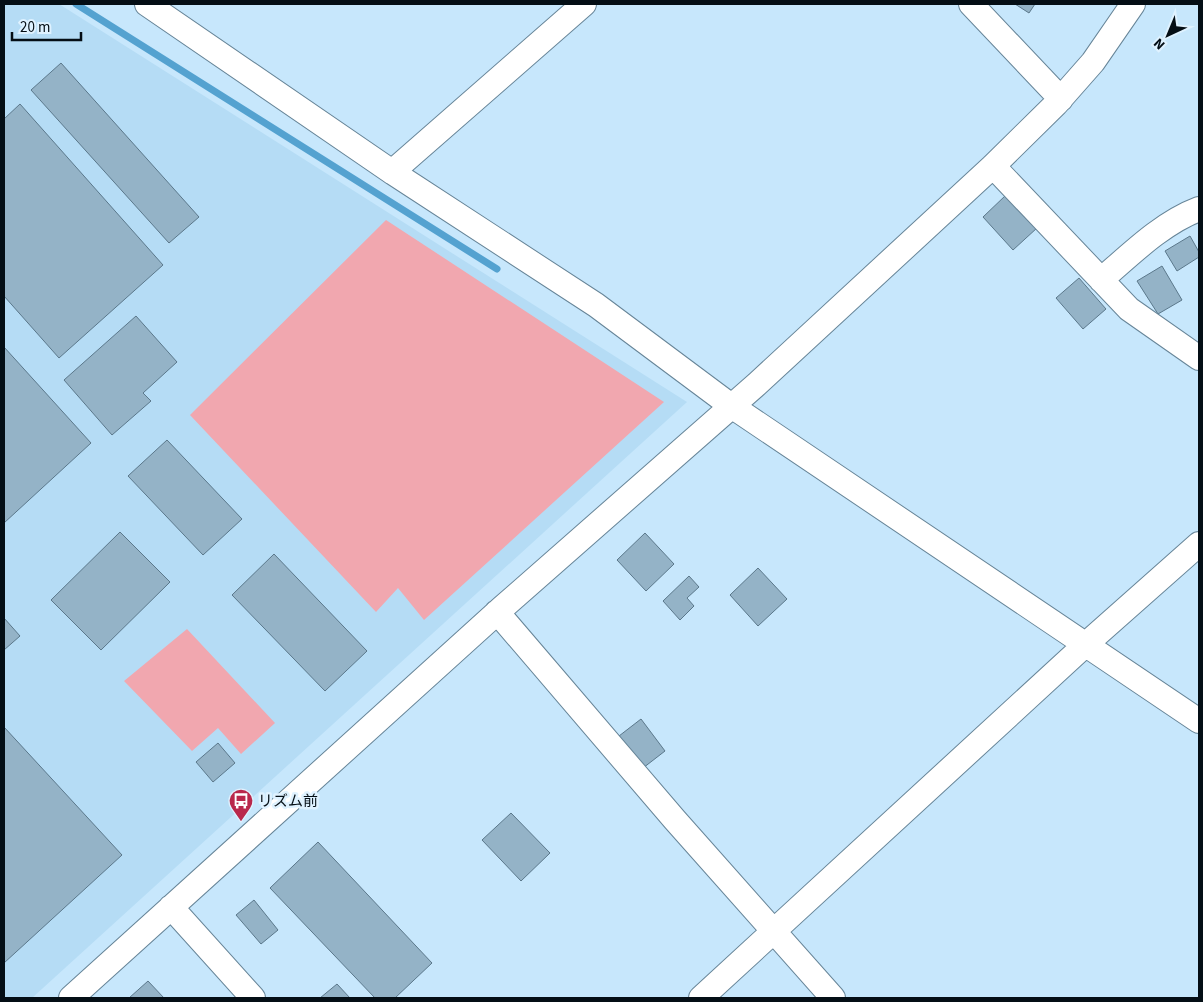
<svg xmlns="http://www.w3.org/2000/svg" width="1203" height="1002" viewBox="0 0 1203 1002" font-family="'Source Sans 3','Noto Sans JP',sans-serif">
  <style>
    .built { fill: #b5dcf5 }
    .green { fill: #f1a7af }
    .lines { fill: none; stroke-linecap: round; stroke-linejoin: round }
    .stream { stroke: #54a2d0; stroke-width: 7 }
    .building { fill: #94b3c7; stroke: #5b788b }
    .minor-casing { stroke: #678598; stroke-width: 26 }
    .minor { stroke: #fff; stroke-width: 24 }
    .labels { text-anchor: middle; stroke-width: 5; stroke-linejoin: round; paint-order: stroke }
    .poi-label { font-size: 15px; fill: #040e15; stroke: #dff2ff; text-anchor: start }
  </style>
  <rect width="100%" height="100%" fill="#c7e7fc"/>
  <path class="built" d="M4,4H59L687,402L32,998H4Z"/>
  <path class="green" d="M386,220L664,402L424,620L398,588L376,612L190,415Z
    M187,629L275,723L241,754L218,728L192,751L124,681Z"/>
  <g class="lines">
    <path class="stream" d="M76,4L497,269"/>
  </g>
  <path class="building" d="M1015,4H1035L1029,13Z
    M61,63L199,217L169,243L31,90Z
    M20,104L163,265L59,358L4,296V119Z
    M1006,195L1037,228L1013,250L983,217Z
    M1190,236L1199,252V257L1177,271L1165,251Z
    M1162,266L1182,300L1158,314L1137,281Z
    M1079,278L1106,309L1083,329L1056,298Z
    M136,316L177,362L143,393L151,401L112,435L64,380Z
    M4,347L91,443L4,523Z
    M167,440L242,519L203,555L128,476Z
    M120,532L170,582L101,650L51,600Z
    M645,533L674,564L646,591L617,560Z
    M274,554L367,651L325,691L232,595Z
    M758,568L787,599L758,626L730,595Z
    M689,576L699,587L687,598L694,606L680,620L663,601Z
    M4,618L20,636L4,650Z
    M641,719L665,751L643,768L619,736Z
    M4,727L122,855L4,963Z
    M218,743L235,763L213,782L196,762Z
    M511,813L550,853L521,881L482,840Z
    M318,842L432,963L395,998H375L270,888Z
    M254,900L278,930L261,944L236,915Z
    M148,981L164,998H129Z
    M337,984L350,998H320Z"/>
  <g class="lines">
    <defs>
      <path id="minor" d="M147,4L392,172L596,305L730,405L1199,721
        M971,4L1061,99
        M993,166L1129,309L1199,358
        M392,172L584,4
        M1101,280C1131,254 1162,223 1199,209
        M497,612L675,820L833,998
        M171,907L253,998
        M71,998L502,608L757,384L993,166L1056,104L1093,62L1133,4
        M701,998L1085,645L1199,544"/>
    </defs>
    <use href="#minor" class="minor-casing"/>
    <use href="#minor" class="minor"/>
  </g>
  <defs>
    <symbol id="bus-pin" viewBox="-11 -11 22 30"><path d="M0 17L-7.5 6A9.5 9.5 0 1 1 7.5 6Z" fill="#b9284c" stroke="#dff2ff"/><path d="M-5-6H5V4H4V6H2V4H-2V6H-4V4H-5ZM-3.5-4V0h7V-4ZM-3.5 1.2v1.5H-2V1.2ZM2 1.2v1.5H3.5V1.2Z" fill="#fff"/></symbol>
  </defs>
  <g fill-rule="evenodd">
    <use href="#bus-pin" x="227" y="787" width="28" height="38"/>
  </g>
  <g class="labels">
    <g class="poi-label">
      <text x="258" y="806">リズム前</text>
    </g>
  </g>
  <rect width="1203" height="1002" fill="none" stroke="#040e15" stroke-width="10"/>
  <g transform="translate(1168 35) rotate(224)" stroke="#dff2ff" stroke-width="4" paint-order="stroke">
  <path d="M0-4L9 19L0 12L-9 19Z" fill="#040e15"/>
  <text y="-8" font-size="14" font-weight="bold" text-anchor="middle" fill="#040e15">N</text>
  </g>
  <path d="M12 32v8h69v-8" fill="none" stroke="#040e15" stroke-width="2.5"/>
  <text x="20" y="32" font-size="15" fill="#040e15" stroke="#dff2ff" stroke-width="4" paint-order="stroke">20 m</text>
</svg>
